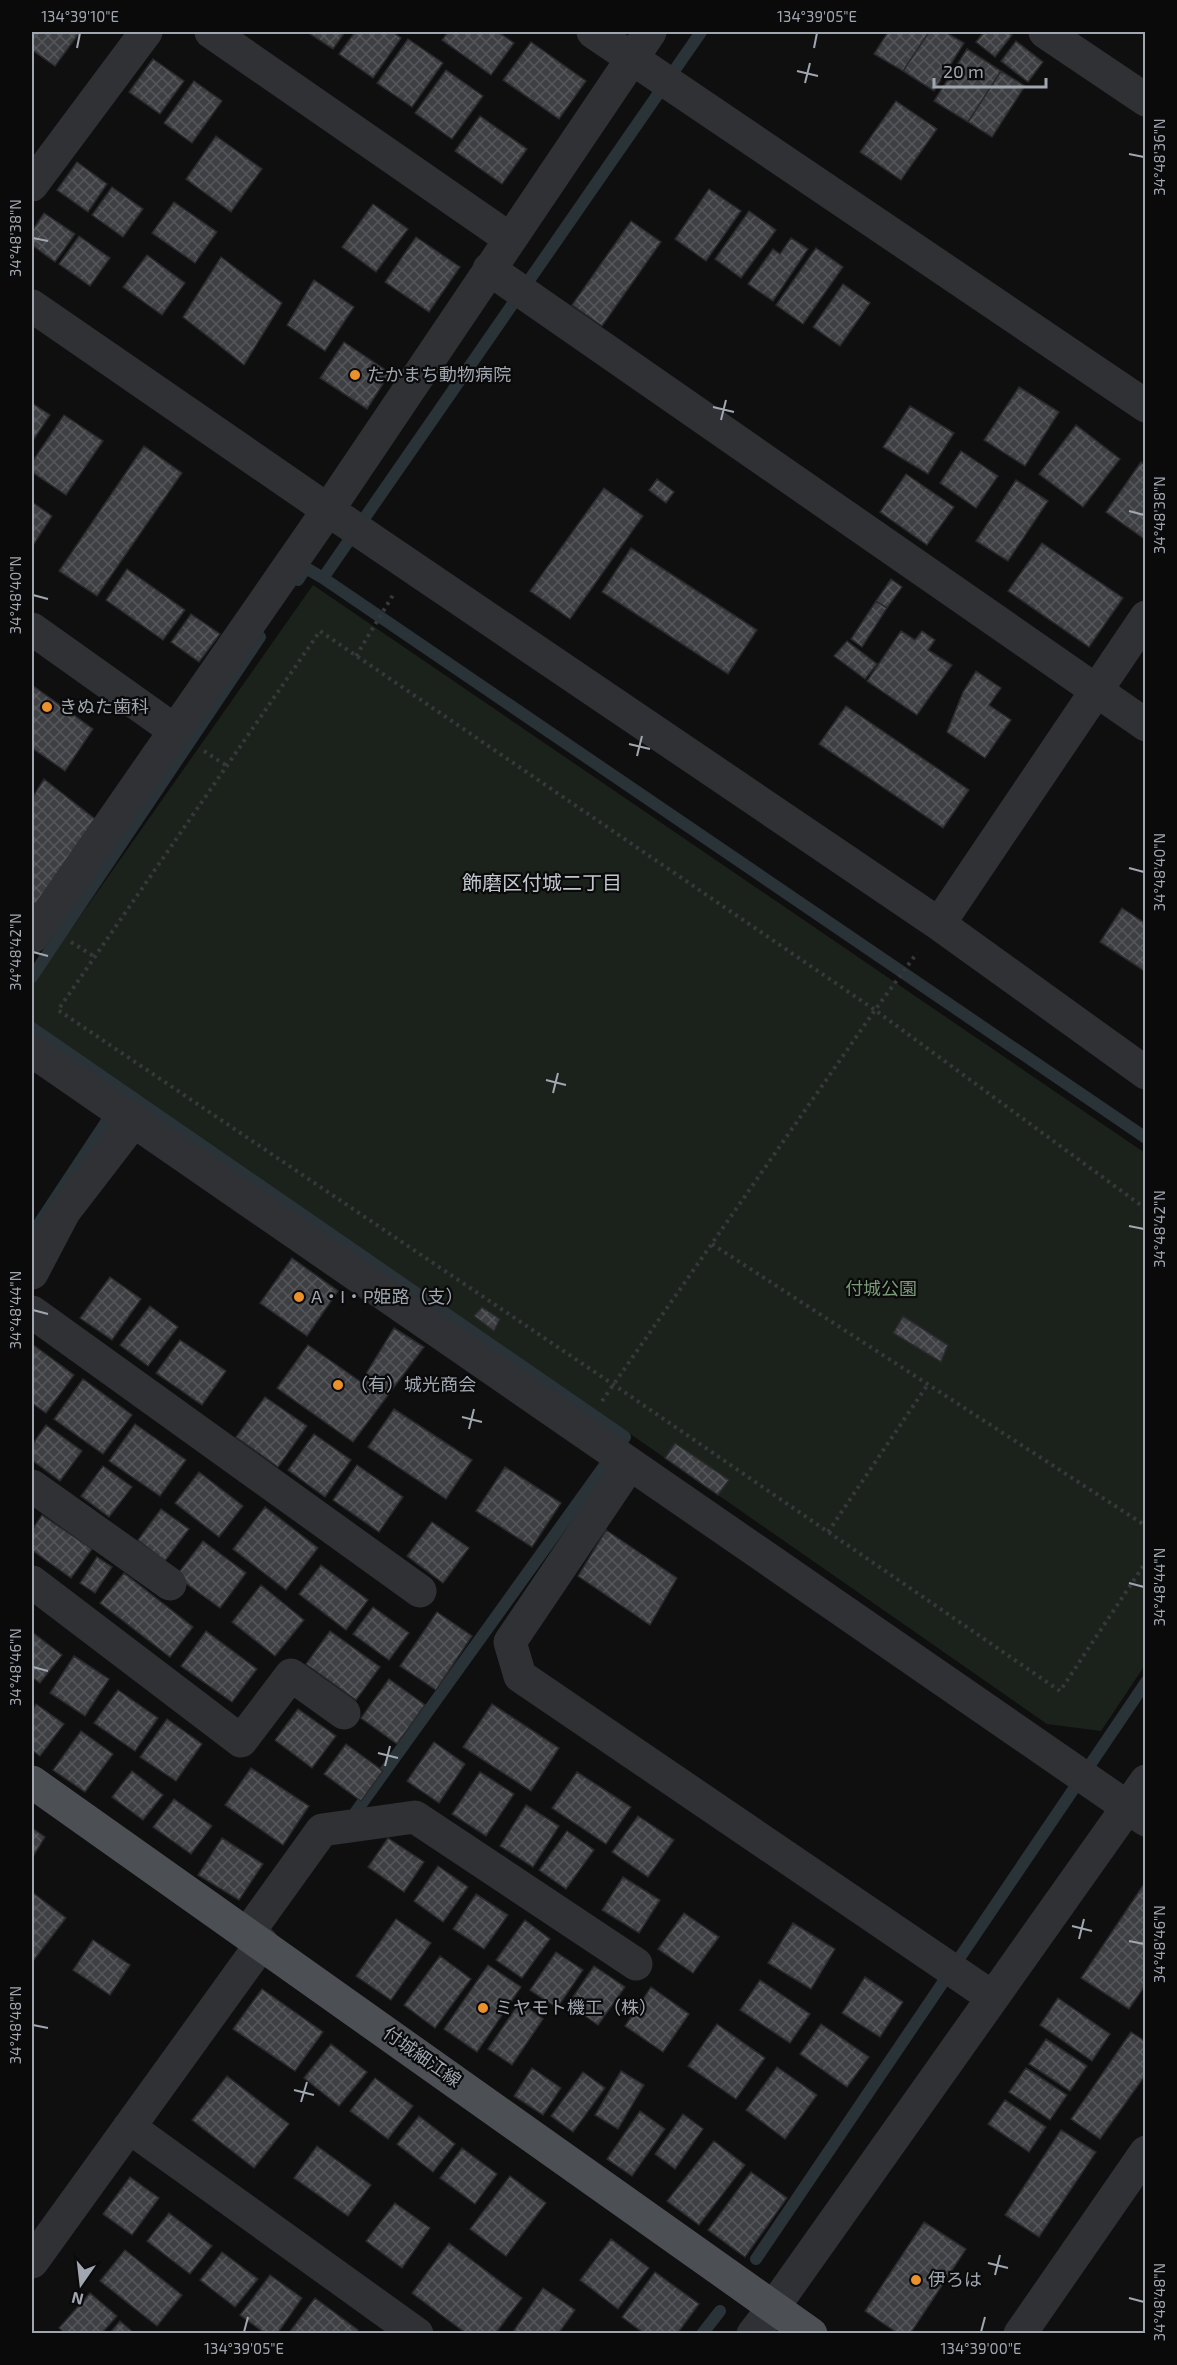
<svg xmlns="http://www.w3.org/2000/svg" width="1177" height="2365" viewBox="0 0 1177 2365" font-family="'Exo 2','Noto Sans JP',sans-serif">
  <style>
    .green { fill: #1b221c }
    .lines { fill: none; stroke-linecap: round; stroke-linejoin: round }
    .stream { stroke: #293338; stroke-width: 12 }
    .building { fill: url(#building-cross-hatch); stroke: #29292c; stroke-width: 1.5 }
    .path { stroke: #36383c; stroke-width: 4; stroke-dasharray: 3 4.5; stroke-linecap: butt }
    .minor { stroke: #303135; stroke-width: 33 }
    .major { stroke: #4c4f54; stroke-width: 33 }
    .ticks { fill: none; stroke: #a0a7b1; stroke-width: 2 }
    .poi-dot { fill: #ea912d; stroke: #0a0a0b; stroke-width: 2 }
    .labels { text-anchor: middle; stroke-width: 4.5; stroke-linejoin: round; paint-order: stroke }
    .poi-label { font-size: 18px; fill: #a0a7b1; stroke: #0a0a0b; text-anchor: start }
    .park-label { font-size: 18px; fill: #7a9b78; stroke: #0a0a0b }
    .street-label { font-size: 18px; fill: #a0a7b1; stroke: #0a0a0b }
    .neighbourhood-label { font-size: 20px; fill: #c1c6cd; stroke: #0a0a0b }
    .neatline { fill: none; stroke: #a0a7b1; stroke-width: 2 }
    .ticks-label { font-size: 15px; text-anchor: middle; fill: #a0a7b1 }
  </style>
  <defs>
    <pattern id="building-cross-hatch" width="8" height="8" patternUnits="userSpaceOnUse" patternTransform="scale(1.5)"><rect width="8" height="8" fill="#3e3f43"/><path d="M0 0l8 8M0 8l8-8" fill="none" stroke="#57585c"/></pattern>
  </defs>
  <rect width="100%" height="100%" fill="#0f0f10"/>
  <path class="green" d="M313,585L1145,1153V1665L1101,1731L1047,1724L629,1433L32,1024V985Z"/>
  <g class="lines">
    <path class="stream" d="M701,32L323,578L1146,1138
      M298,580L306,568L323,578
      M32,977L260,637
      M32,1028L625,1437L350,1820
      M32,1234L114,1110
      M756,2259L1146,1682
      M702,2334L720,2311"/>
  </g>
  <path class="building" d="M32,32H80L55,66L32,50Z
    M307,32H345L333,49Z
    M355,32H392L401,38L373,78L339,54Z
    M448,32H498L514,43L491,75L442,40Z
    M888,32H929L903,71L874,54Z
    M929,32H945L964,43L934,91L903,71Z
    M984,32H1007L1012,35L995,57L976,42Z
    M408,39L443,63L412,107L377,83Z
    M1016,41L1043,62L1028,82L1001,61Z
    M531,42L586,81L559,119L503,80Z
    M967,49L1001,71L968,122L934,101Z
    M153,59L184,81L160,114L129,92Z
    M446,70L483,96L452,139L415,113Z
    M1001,71L1025,86L992,137L968,122Z
    M194,81L222,101L192,143L164,123Z
    M896,101L937,129L901,180L860,152Z
    M480,116L527,149L502,184L455,151Z
    M216,136L262,169L231,212L186,179Z
    M77,162L107,184L88,212L57,190Z
    M112,187L143,209L123,237L92,215Z
    M709,189L741,211L706,261L675,239Z
    M174,202L217,232L195,263L152,233Z
    M373,204L408,229L376,272L342,247Z
    M749,211L776,230L741,278L715,259Z
    M44,213L75,234L55,262L32,245V231Z
    M631,221L661,242L602,326L572,305Z
    M79,236L110,258L90,286L59,264Z
    M416,237L460,267L429,312L385,282Z
    M791,238L808,249L773,301L748,284L773,249L780,254Z
    M816,248L843,267L803,324L776,305Z
    M147,255L185,283L162,315L123,287Z
    M221,257L282,303L244,365L183,317Z
    M314,280L354,307L325,351L287,325Z
    M843,284L870,303L840,346L813,327Z
    M344,342L390,373L367,409L320,378Z
    M1019,387L1059,412L1025,466L984,440Z
    M32,403L50,415L32,442Z
    M910,406L954,433L928,474L883,447Z
    M64,415L103,441L66,495L32,472V462Z
    M1076,425L1120,459L1083,507L1039,474Z
    M144,446L182,473L97,596L59,571Z
    M961,451L998,476L976,508L940,483Z
    M1141,462L1146,465V540L1106,512Z
    M906,474L954,507L927,545L880,512Z
    M657,479L674,492L666,503L649,490Z
    M1016,480L1048,501L1008,561L976,541Z
    M604,488L643,516L570,619L530,591Z
    M32,502L52,516L32,547Z
    M1042,543L1123,598L1089,647L1008,591Z
    M631,548L757,630L728,674L602,592Z
    M127,569L185,610L163,640L106,600Z
    M891,579L902,587L887,608L876,601Z
    M876,601L887,608L862,647L851,639Z
    M191,614L220,634L199,662L171,642Z
    M901,631L915,640L922,631L935,640L928,650L952,665L917,715L867,681Z
    M847,641L877,664L865,679L834,656Z
    M976,671L1001,688L989,705L1011,720L985,758L947,732L963,692Z
    M32,685L93,729L65,771L32,748Z
    M846,706L969,790L943,828L819,744Z
    M44,779L95,819L36,905L32,902V798Z
    M1122,908L1146,924V972L1100,942Z
    M292,1258L338,1291L307,1336L260,1303Z
    M110,1277L141,1299L112,1340L80,1318Z
    M150,1306L178,1327L148,1366L120,1345Z
    M482,1307L500,1319L494,1331L474,1316Z
    M903,1316L948,1345L941,1362L893,1333Z
    M394,1328L424,1347L353,1442L277,1388L308,1345L361,1382Z
    M180,1340L226,1371L202,1405L156,1373Z
    M32,1344L74,1375L46,1413L32,1403Z
    M83,1379L132,1415L103,1454L54,1419Z
    M265,1397L307,1426L278,1467L236,1437Z
    M394,1409L472,1460L446,1499L368,1447Z
    M135,1424L186,1460L160,1496L109,1461Z
    M46,1425L82,1451L60,1481L32,1460V1445Z
    M314,1434L351,1460L325,1497L288,1470Z
    M675,1443L729,1480L718,1495L665,1458Z
    M357,1465L403,1497L379,1532L333,1500Z
    M103,1466L132,1487L109,1517L81,1496Z
    M505,1467L561,1503L532,1547L476,1511Z
    M199,1472L243,1506L219,1537L175,1503Z
    M265,1507L318,1548L286,1590L233,1549Z
    M161,1509L189,1529L165,1561L138,1540Z
    M42,1515L92,1549L71,1578L32,1550V1530Z
    M432,1522L469,1548L443,1583L407,1556Z
    M606,1530L677,1578L650,1625L578,1576Z
    M203,1541L246,1573L220,1608L176,1576Z
    M97,1557L112,1567L95,1593L80,1583Z
    M321,1565L368,1600L346,1630L299,1594Z
    M124,1573L193,1627L170,1657L100,1603Z
    M261,1585L304,1620L275,1656L232,1622Z
    M373,1607L409,1633L389,1660L353,1634Z
    M437,1612L472,1636L436,1690L400,1666Z
    M206,1631L257,1669L232,1702L181,1666Z
    M330,1631L380,1667L356,1700L306,1664Z
    M32,1632L62,1655L40,1683L32,1677Z
    M74,1656L109,1679L85,1716L50,1693Z
    M389,1679L425,1705L397,1744L361,1718Z
    M118,1690L158,1718L135,1751L94,1723Z
    M36,1704L64,1724L40,1756L32,1750V1711Z
    M492,1704L559,1748L531,1791L463,1747Z
    M298,1709L336,1736L312,1768L275,1740Z
    M167,1719L202,1744L176,1781L140,1757Z
    M81,1731L113,1754L85,1792L53,1770Z
    M434,1742L465,1764L439,1803L407,1781Z
    M346,1744L383,1771L361,1801L324,1774Z
    M251,1768L309,1806L283,1845L225,1805Z
    M132,1771L163,1795L143,1820L112,1797Z
    M480,1772L514,1794L486,1836L452,1814Z
    M577,1772L631,1807L606,1844L552,1808Z
    M174,1799L212,1826L191,1854L153,1827Z
    M526,1805L559,1826L533,1867L500,1846Z
    M638,1816L674,1840L648,1877L612,1852Z
    M32,1828L45,1837L32,1858Z
    M567,1831L594,1850L566,1889L539,1870Z
    M222,1838L263,1864L239,1900L198,1875Z
    M388,1838L424,1862L404,1892L368,1867Z
    M438,1866L468,1887L443,1922L414,1901Z
    M623,1877L660,1900L639,1933L602,1910Z
    M1146,1881V1984L1129,2009L1081,1978Z
    M32,1892L66,1918L33,1961L32,1960Z
    M476,1894L508,1915L484,1949L453,1929Z
    M684,1913L719,1937L693,1973L658,1949Z
    M396,1919L431,1943L391,2000L356,1976Z
    M525,1920L550,1939L522,1978L496,1960Z
    M793,1923L835,1949L811,1989L768,1963Z
    M93,1940L130,1965L110,1995L73,1970Z
    M556,1952L583,1970L557,2008L530,1990Z
    M440,1956L471,1979L435,2028L404,2005Z
    M488,1965L521,1987L477,2052L444,2029Z
    M594,1966L625,1987L598,2025L568,2004Z
    M865,1977L903,2002L880,2037L842,2013Z
    M760,1980L810,2014L790,2043L740,2010Z
    M651,1987L689,2014L663,2052L625,2026Z
    M262,1989L323,2032L295,2071L233,2029Z
    M1058,1998L1110,2034L1092,2061L1040,2025Z
    M520,2002L543,2019L512,2065L488,2049Z
    M717,2024L765,2058L736,2099L688,2066Z
    M821,2024L869,2057L847,2087L800,2054Z
    M1131,2032L1146,2042V2074L1100,2139L1071,2119Z
    M1046,2039L1087,2066L1070,2091L1029,2064Z
    M331,2044L367,2072L339,2106L304,2078Z
    M777,2067L817,2095L785,2139L746,2110Z
    M532,2068L561,2088L543,2115L514,2096Z
    M1026,2068L1067,2095L1050,2120L1009,2092Z
    M621,2071L644,2085L618,2129L595,2115Z
    M583,2072L605,2088L573,2132L551,2116Z
    M227,2076L289,2124L254,2168L192,2120Z
    M375,2078L413,2106L388,2139L350,2111Z
    M1005,2100L1046,2127L1029,2152L988,2124Z
    M640,2111L665,2129L632,2176L607,2159Z
    M683,2114L703,2129L675,2169L655,2154Z
    M419,2116L455,2144L433,2172L397,2144Z
    M1061,2130L1096,2152L1039,2237L1005,2215Z
    M714,2141L745,2165L699,2225L667,2201Z
    M317,2146L371,2185L348,2216L294,2178Z
    M462,2148L497,2174L475,2204L440,2178Z
    M751,2172L787,2198L745,2257L708,2230Z
    M510,2176L546,2203L506,2256L470,2229Z
    M130,2177L159,2198L132,2235L103,2214Z
    M395,2203L430,2228L402,2268L366,2241Z
    M169,2213L212,2246L190,2274L147,2241Z
    M924,2222L966,2249L910,2334H899L865,2311Z
    M611,2239L649,2268L618,2309L580,2280Z
    M449,2243L522,2298L495,2334H467L412,2293Z
    M125,2250L182,2295L157,2326L100,2281Z
    M222,2252L258,2279L235,2307L200,2280Z
    M655,2272L699,2304L677,2334H645L622,2317Z
    M270,2275L302,2298L277,2334H266L240,2315Z
    M543,2288L575,2310L558,2334H515L513,2332Z
    M90,2293L117,2316L101,2334H66L59,2328Z
    M315,2298L358,2330L355,2334H288Z
    M120,2321L135,2334H109Z"/>
  <g class="lines">
    <path class="path" d="M356,656L393,595
      M204,751L227,766
      M71,942L95,957
      M1146,1209L875,1010L320,631L58,1010L614,1385L1060,1691L1146,1562
      M712,1244L1146,1526
      M602,1401L875,1010L917,953
      M828,1532L928,1384"/>
    <path class="minor" d="M211,32L510,239
      M593,32L1146,406
      M1045,32L1146,100
      M32,185L146,32
      M489,269L1146,725
      M32,306L328,510L939,924L1146,1073
      M32,629L174,730
      M939,924L1146,617
      M32,937L328,510L650,32
      M32,1051L1146,1820
      M32,1273L64,1212L134,1121
      M32,1312L420,1591
      M630,1464L510,1642L520,1676L992,1997
      M32,1486L170,1584
      M32,1582L241,1741L291,1675L344,1713
      M248,1933L322,1830L415,1817L636,1964
      M129,2127L417,2334
      M32,2262L262,1943
      M753,2334L773,2308L1146,1781
      M1020,2334L1146,2152"/>
    <path class="major" d="M32,1782L811,2334"/>
  </g>
  <path class="ticks" d="M77,48L80,33M814,48L817,33M797,71L818,76M805,83L810,63M1129,154L1144,157M33,238L48,241M713,407L734,412M721,420L726,400M1129,511L1144,515M33,595L48,599M629,744L650,749M637,756L642,736M1129,868L1144,872M33,952L48,956M546,1080L566,1085M553,1093L558,1073M1129,1226L1144,1229M33,1310L48,1314M462,1417L482,1422M469,1429L474,1409M1129,1583L1144,1587M33,1667L48,1671M378,1753L398,1758M385,1766L390,1746M1072,1926L1092,1931M1079,1939L1084,1919M1129,1941L1144,1944M33,2025L48,2028M294,2090L314,2095M301,2102L307,2082M988,2263L1008,2268M995,2275L1000,2255M1129,2298L1144,2302M244,2332L248,2317M981,2332L985,2317"/>
  <g class="poi-dot">
    <circle cx="355" cy="375" r="6"/>
    <circle cx="47" cy="707" r="6"/>
    <circle cx="299" cy="1297" r="6"/>
    <circle cx="338" cy="1385" r="6"/>
    <circle cx="483" cy="2008" r="6"/>
    <circle cx="916" cy="2280" r="6"/>
  </g>
  <g class="labels">
    <g class="poi-label">
      <text x="367" y="381">たかまち動物病院</text>
      <text x="59" y="713">きぬた歯科</text>
      <text x="311" y="1303">A・I・P姫路（支）</text>
      <text x="350" y="1391">（有）城光商会</text>
      <text x="495" y="2014">ミヤモト機工（株）</text>
      <text x="928" y="2286">伊ろは</text>
    </g>
    <g class="park-label">
      <text x="881" y="1295">付城公園</text>
    </g>
    <g class="street-label">
      <text transform="translate(422 2057) rotate(35)" y="6">付城細江線</text>
    </g>
    <g class="neighbourhood-label">
      <text x="542" y="890">飾磨区付城二丁目</text>
    </g>
  </g>
  <rect width="1177" height="2365" fill="none" stroke="#0a0a0b" stroke-width="66"/>
  <g transform="translate(81 2284) rotate(194)" stroke="#0a0a0b" stroke-width="4.5" paint-order="stroke">
  <path d="M0-4.5L10 22L0 15L-10 22Z" fill="#a0a7b1"/>
  <text y="-9" font-size="16" font-weight="bold" text-anchor="middle" fill="#a0a7b1">N</text>
  </g>
  <path d="M934 78v9h112v-9" fill="none" stroke="#a0a7b1" stroke-width="3"/>
  <text x="943" y="78" font-size="18" fill="#a0a7b1" stroke="#0a0a0b" stroke-width="4.5" paint-order="stroke">20 m</text>
  <rect x="33" y="33" width="1111" height="2299" class="neatline"/>
  <g class="ticks-label">
    <text x="80" y="22">134°39'10"E</text>
    <text x="817" y="22">134°39'05"E</text>
    <text transform="translate(1160 157) rotate(-90)" y="5">34°48'36"N</text>
    <text transform="translate(16 238) rotate(-90)" y="5">34°48'38"N</text>
    <text transform="translate(1160 515) rotate(-90)" y="5">34°48'38"N</text>
    <text transform="translate(16 595) rotate(-90)" y="5">34°48'40"N</text>
    <text transform="translate(1160 872) rotate(-90)" y="5">34°48'40"N</text>
    <text transform="translate(16 952) rotate(-90)" y="5">34°48'42"N</text>
    <text transform="translate(1160 1229) rotate(-90)" y="5">34°48'42"N</text>
    <text transform="translate(16 1310) rotate(-90)" y="5">34°48'44"N</text>
    <text transform="translate(1160 1587) rotate(-90)" y="5">34°48'44"N</text>
    <text transform="translate(16 1667) rotate(-90)" y="5">34°48'46"N</text>
    <text transform="translate(1160 1944) rotate(-90)" y="5">34°48'46"N</text>
    <text transform="translate(16 2025) rotate(-90)" y="5">34°48'48"N</text>
    <text transform="translate(1160 2302) rotate(-90)" y="5">34°48'48"N</text>
    <text x="244" y="2354">134°39'05"E</text>
    <text x="981" y="2354">134°39'00"E</text>
  </g>
</svg>
